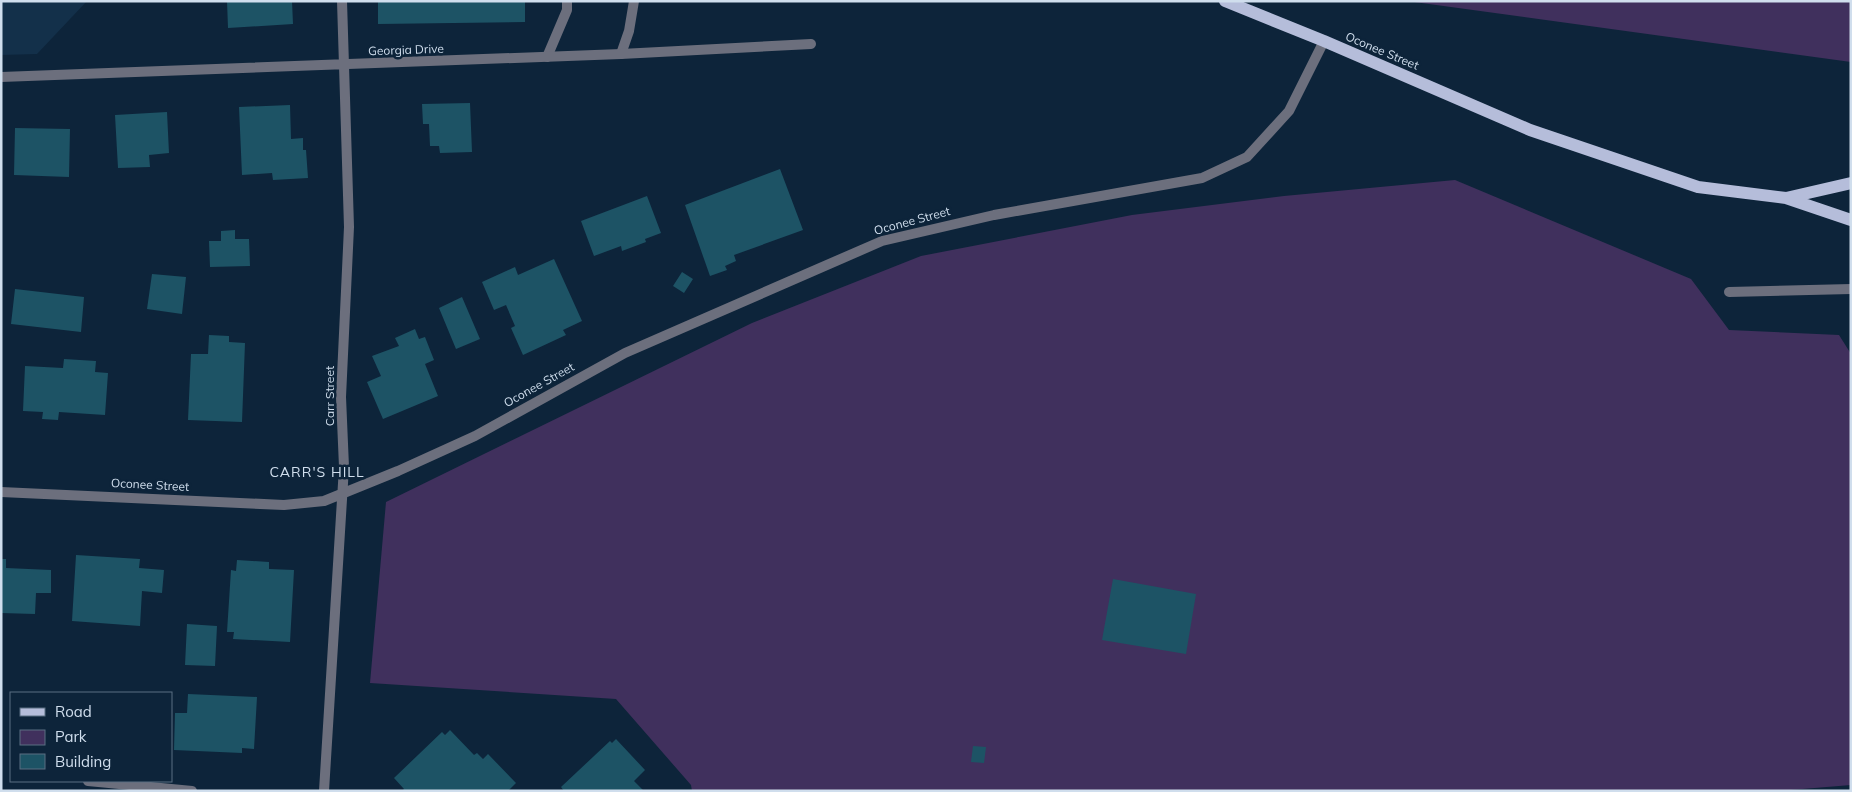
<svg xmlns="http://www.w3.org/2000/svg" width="1852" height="792" viewBox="0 0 1852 792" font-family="Mulish,sans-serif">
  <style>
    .built { fill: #13304a }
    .green { fill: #40305d }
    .building { fill: #1d5365 }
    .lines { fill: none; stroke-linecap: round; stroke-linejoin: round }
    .lane { stroke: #6c6f7d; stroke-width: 10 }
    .street { stroke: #6c6f7d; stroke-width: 10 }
    .primary { stroke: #b5bdda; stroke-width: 12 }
    .labels { text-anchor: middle; stroke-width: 5; stroke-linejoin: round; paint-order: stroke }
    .street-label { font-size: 12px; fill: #d0deed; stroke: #0d243a }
    .neighbourhood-label { font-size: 14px; letter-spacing: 1px; fill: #d0deed; stroke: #0d243a }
  </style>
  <rect width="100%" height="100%" fill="#0d243a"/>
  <path class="built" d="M1,1H87L37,54L1,55Z"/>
  <path class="green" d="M1407,1H1851V62Z
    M1455,180L1691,279L1729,330L1839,335L1851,354V785L1777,791H692L691,785L616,699L370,683L386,502L752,323L921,256L1132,215L1284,196Z"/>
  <path class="building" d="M227,1H292L293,24L228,28Z
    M378,1H525V22L378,24Z
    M470,103L472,152L440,153L439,146H430L429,124H423L422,104Z
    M290,105L291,139L303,138V150H306L308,178L273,180L272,173L242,175L239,107Z
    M167,112L169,153L149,155L150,167L118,168L115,115Z
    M15,128L70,129L69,177L14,175Z
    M780,169L803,230L734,255L736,261L725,266L727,270L710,276L685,205Z
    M647,196L661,233L645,239L646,242L622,251L621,246L594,256L581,221Z
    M235,230V239H249L250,266L210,267L209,241H221V231Z
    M554,259L582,321L563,330L566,335L523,355L511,328L515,326L506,305L494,310L482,282L515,267L518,275Z
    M682,272L693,279L684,293L673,286Z
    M152,274L186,277L182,314L147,309Z
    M15,289L84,297L81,332L11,324Z
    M462,297L480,339L456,349L439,308Z
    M415,329L419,339L425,337L434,360L425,364L438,396L383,419L367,382L381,376L372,356L399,346L395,338Z
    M209,335L229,336V342L245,343L242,422L188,420L191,354H208Z
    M64,359L96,361L95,372L108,373L105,415L59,412L58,420L42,419L43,412L23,411L25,366L63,368Z
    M76,555L140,559L139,568L164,570L162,593L142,591L140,626L72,621Z
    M1,559H6V568L51,570V593H36L35,614L1,613Z
    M237,560L269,562V569L294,570L290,642L233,639L234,632H227L231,570L236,571Z
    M1113,579L1196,594L1186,654L1102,640Z
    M187,624L217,626L215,666L185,665Z
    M188,694L257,697L254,749L242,748V753L174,750L175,713H187Z
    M450,730L474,755L477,753L483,759L488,754L516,783L508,791H402L404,789L394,778L442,732L445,735Z
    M616,739L645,770L634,781L644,791H564L561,787L610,741L612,743Z
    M973,746L986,747L984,763L971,762Z"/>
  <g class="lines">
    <path class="lane" d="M621,54L629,31L634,1
      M547,57L567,10V1
      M1729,292L1851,289
      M88,781L192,791"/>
    <path class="street" d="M1,77L621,54L811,44
      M1,492L284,505L324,501L398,471L475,436L625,353L882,241L994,215L1202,178L1247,157L1289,111L1324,41
      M324,791L344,467L341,397L349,227L342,1"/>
    <path class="primary" d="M1225,1L1324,41L1530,130L1698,187L1786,198L1851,220
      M1786,198L1851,183"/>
  </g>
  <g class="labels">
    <g class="street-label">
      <text transform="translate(406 50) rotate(-2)" y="4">Georgia Drive</text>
      <text transform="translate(1382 51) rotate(23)" y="4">Oconee Street</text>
      <text transform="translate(912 221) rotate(-15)" y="4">Oconee Street</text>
      <text transform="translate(539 385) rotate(-29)" y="4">Oconee Street</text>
      <text transform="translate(330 396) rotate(-90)" y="4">Carr Street</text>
      <text transform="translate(150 485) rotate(3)" y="4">Oconee Street</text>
    </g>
    <g class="neighbourhood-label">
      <text x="317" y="477">CARR'S HILL</text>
    </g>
  </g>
  <rect width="1852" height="792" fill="none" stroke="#d0deed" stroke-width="5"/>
  <rect x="10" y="692" width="162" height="90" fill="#0d243a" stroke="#5b6e82"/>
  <rect x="20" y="708" width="25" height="8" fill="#b5bdda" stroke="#5b6e82"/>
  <text x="55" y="717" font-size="15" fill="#d0deed">Road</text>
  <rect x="20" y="730" width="25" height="15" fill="#40305d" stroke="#5b6e82"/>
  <text x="55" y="742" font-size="15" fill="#d0deed">Park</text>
  <rect x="20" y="754" width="25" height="15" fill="#1d5365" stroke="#5b6e82"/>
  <text x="55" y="767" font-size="15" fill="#d0deed">Building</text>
</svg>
